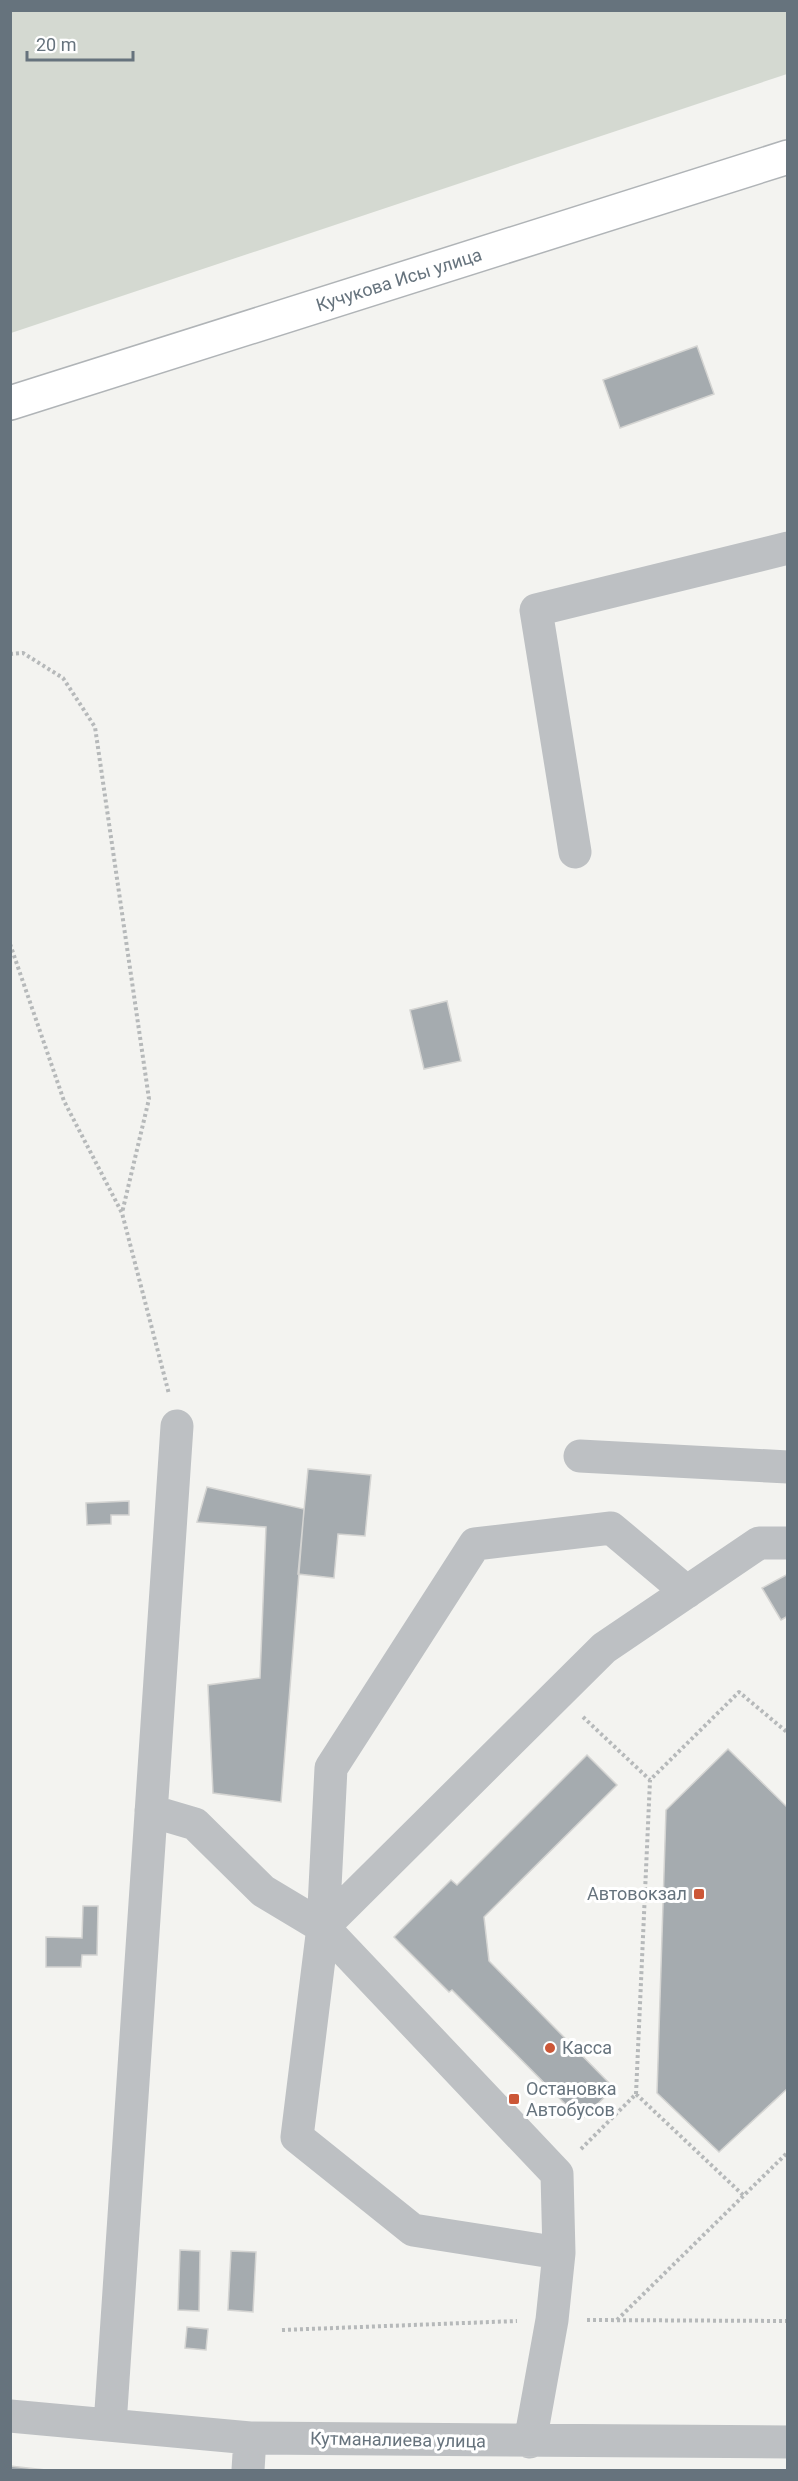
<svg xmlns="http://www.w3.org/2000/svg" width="798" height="2481" viewBox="0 0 798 2481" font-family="Roboto,sans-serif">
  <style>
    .green { fill: #d4d9d1 }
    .building { fill: #a5abaf; stroke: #d4d4d2; stroke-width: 1.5 }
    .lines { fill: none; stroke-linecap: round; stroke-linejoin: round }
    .major-casing { stroke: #b0b4b7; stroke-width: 36 }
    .path { stroke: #b6b9ba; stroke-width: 4; stroke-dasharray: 3 3; stroke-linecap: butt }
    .minor { stroke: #bdc0c3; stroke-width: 33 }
    .major { stroke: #fff; stroke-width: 33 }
    .poi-dot { fill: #cc5737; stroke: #fff; stroke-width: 2 }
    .labels { text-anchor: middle; stroke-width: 6; stroke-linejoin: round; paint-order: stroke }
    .street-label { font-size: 18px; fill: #66737d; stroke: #fff }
    .poi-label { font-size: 18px; fill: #66737d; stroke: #fff; text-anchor: start }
  </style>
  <rect width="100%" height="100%" fill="#f3f3f0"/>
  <path class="green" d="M10,11H787V74L11,333Z"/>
  <path class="building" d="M697,346L714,394L620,428L603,380Z
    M447,1001L461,1061L424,1069L410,1010Z
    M308,1469L371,1475L365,1536L338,1534L334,1578L298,1574Z
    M207,1487L304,1509L281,1802L213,1793L208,1685L260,1678L266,1527L197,1522Z
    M129,1501V1515H111V1524L87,1525L86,1503Z
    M788,1574V1616L781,1620L762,1588Z
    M728,1749L788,1808V2088L719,2152L657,2093L666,1810Z
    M587,1755L617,1785L484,1917L489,1961L614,2088L581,2120L452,1990L449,1992L394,1937L451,1880L457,1885Z
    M83,1906H98L97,1955H82L81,1967H46V1937L82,1938Z
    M180,2250L200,2251L199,2311L178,2310Z
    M231,2251L256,2252L253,2312L228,2310Z
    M187,2327L208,2329L206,2350L185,2348Z
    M10,2466L46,2470H10Z"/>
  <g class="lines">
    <defs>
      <g id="major">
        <path id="s1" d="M10,403L788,157"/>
      </g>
    </defs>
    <use href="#major" class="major-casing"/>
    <path class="path" d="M10,654L23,653L63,678L95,727L149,1099L122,1213
      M10,944L64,1101L122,1213L169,1394
      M583,1717L650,1780
      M636,2094L650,1780L739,1692L788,1733
      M581,2149L636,2094L743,2195
      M587,2320L788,2321
      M617,2320L788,2152
      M282,2330L517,2321"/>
    <path class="minor" d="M575,852L536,610L788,548
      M580,1456L788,1467
      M151,1811L195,1824L263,1891L323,1927
      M323,1927L331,1768L475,1544L611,1528L687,1592
      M323,1927L604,1648L759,1543H788
      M10,2416L250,2438L788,2442
      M110,2425L177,1426
      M530,2442L552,2320L559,2253L557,2174L323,1927L297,2137L413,2230L559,2253
      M248,2470L250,2438"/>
    <use href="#major" class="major"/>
  </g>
  <g class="poi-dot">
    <rect x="693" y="1888" width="12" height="12" rx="3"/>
    <circle cx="550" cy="2048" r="6"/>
    <rect x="508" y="2093" width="12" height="12" rx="3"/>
  </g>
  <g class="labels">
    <g class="street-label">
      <text dy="6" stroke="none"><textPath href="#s1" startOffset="408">Кучукова Исы улица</textPath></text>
      <text transform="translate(398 2440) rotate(1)" y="6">Кутманалиева улица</text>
    </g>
    <g class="poi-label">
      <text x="687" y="1900" text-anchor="end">Автовокзал</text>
      <text x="562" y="2054">Касса</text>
      <text x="526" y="2095">Остановка<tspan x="526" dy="21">Автобусов</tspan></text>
    </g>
  </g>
  <rect width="798" height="2481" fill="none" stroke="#66737d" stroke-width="24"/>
  <path d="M27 51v9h106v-9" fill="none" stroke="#66737d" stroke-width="3"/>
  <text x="36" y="51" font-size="18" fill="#66737d" stroke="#ffffff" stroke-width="4.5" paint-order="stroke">20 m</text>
</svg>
